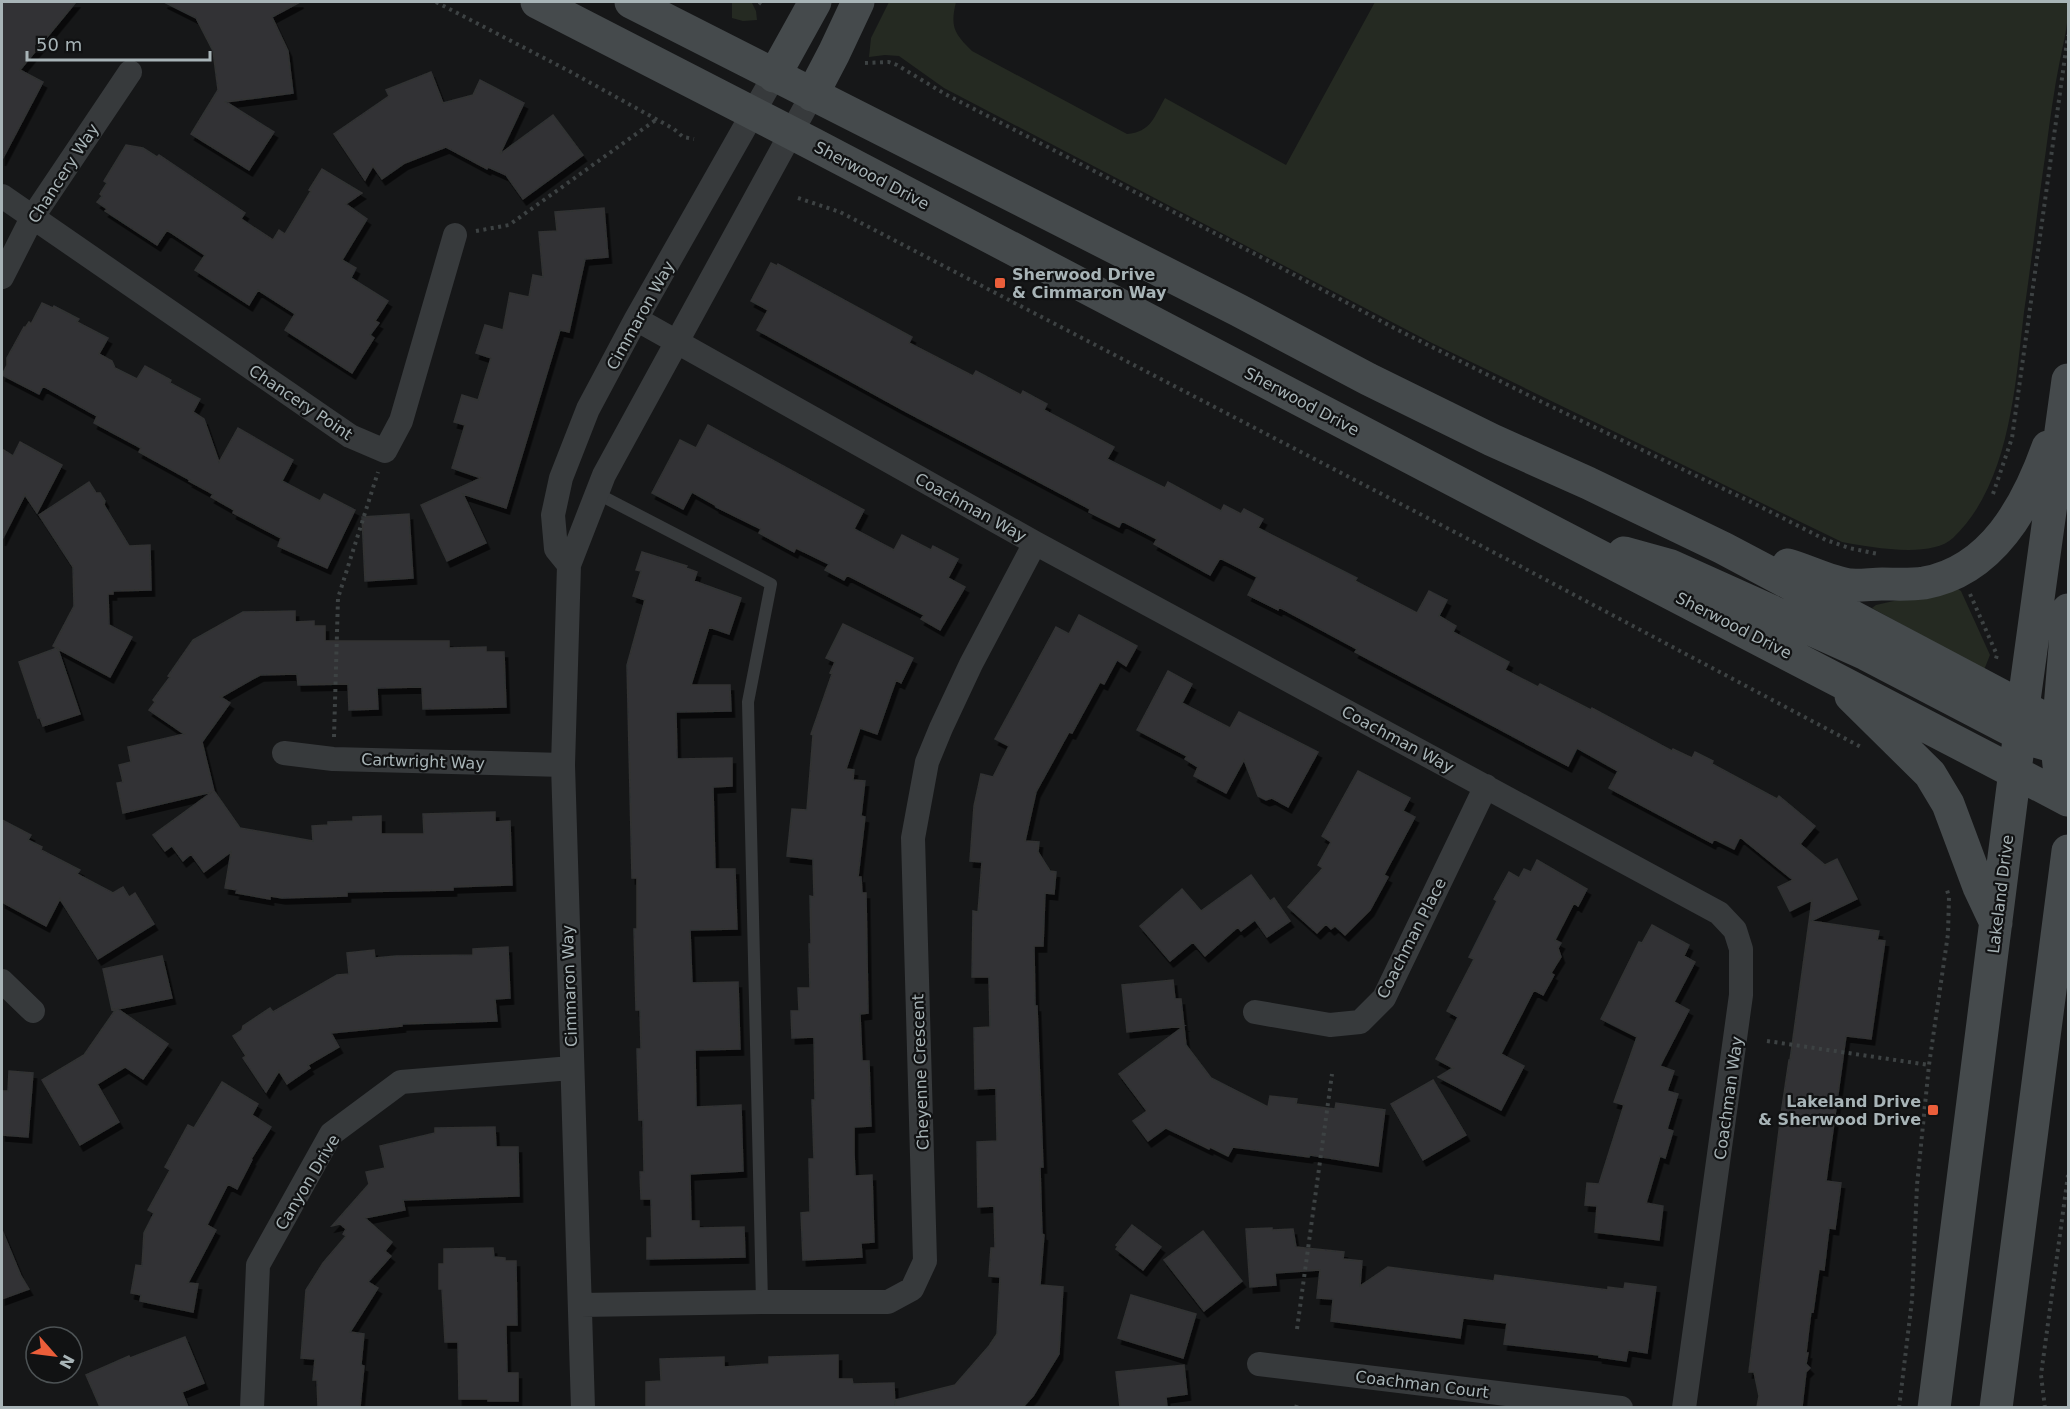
<svg xmlns="http://www.w3.org/2000/svg" width="2070" height="1409" viewBox="0 0 2070 1409" font-family="'DejaVu Sans',sans-serif">
  <style>
    .green { fill: #252a22 }
    .building { fill: #313234; stroke: #303133; stroke-width: 1.5; filter: url(#shadow) }
    .lines { fill: none; stroke-linecap: round; stroke-linejoin: round }
    .path { stroke: #3d4243; stroke-width: 4; stroke-dasharray: 3 4.5; stroke-linecap: butt }
    .lane { stroke: #373a3c; stroke-width: 12 }
    .street { stroke: #373a3c; stroke-width: 24 }
    .secondary { stroke: #454a4c; stroke-width: 33 }
    .poi-dot { fill: #eb5e3a; stroke: #111213; stroke-width: 2 }
    .labels { text-anchor: middle; stroke-width: 4.5; stroke-linejoin: round; paint-order: stroke }
    .street-label { font-size: 16px; fill: #a8b4b7; stroke: #111213 }
    .poi-label { font-size: 16px; font-weight: bold; fill: #a8b4b7; stroke: #111213; text-anchor: start }
  </style>
  <defs>
    <filter id="shadow"><feDropShadow dx="3.5" dy="6" stdDeviation="0" flood-color="#0009"/></filter>
  </defs>
  <rect width="100%" height="100%" fill="#161718"/>
  <path class="green" d="M732,2L752,3L756,11L757,20L743,21L732,18Z
    M889,2H956C950,27 954,33 972,51L1127,134C1151,132 1154,117 1165,98L1286,165L1375,2H2068C2069,22 2064,40 2060,60C2054,89 2050,120 2046,150C2038,204 2032,258 2024,312C2015,386 2010,484 1953,538C1931,559 1870,547 1842,542L1432,343L944,88L899,56L885,55L869,57L871,38Z
    M1955,587L1961,591L1990,655L1984,670L1872,608L1876,605Z"/>
  <path class="building" d="M2,2H76L20,70L43,82L2,160Z
    M164,2H300L272,17L288,51L293,93L226,102L274,132L249,170L191,134L218,90L213,51L196,18Z
    M431,72L443,103L473,95L480,80L524,103L500,154L553,115L583,155L523,199L506,175L488,167L487,169L446,147L405,163L382,179L373,166L365,180L334,134L389,96L386,90Z
    M126,145L143,148L157,157L159,155L245,213L241,219L273,240L279,230L285,234L311,191L309,190L322,169L362,193L346,204L367,219L342,260L356,268L351,278L388,301L375,321L379,323L370,335L374,338L352,373L285,330L295,314L292,312L258,290L249,305L195,270L205,255L167,230L157,245L105,211L107,209L97,202L102,196L100,194L107,183L104,181Z
    M604,208L608,257L585,259L569,332L560,330L506,508L463,494L486,543L447,561L421,505L481,478L452,468L465,425L454,422L462,395L478,400L491,358L476,353L485,325L503,330L510,293L529,297L533,275L543,277L539,232L557,231L555,212Z
    M771,263L777,266L778,264L912,337L909,343L973,376L976,371L1021,395L1023,391L1047,404L1044,410L1114,447L1107,459L1165,488L1168,482L1221,511L1224,505L1241,514L1244,509L1263,519L1258,528L1357,578L1355,581L1417,613L1429,591L1447,600L1439,616L1456,626L1453,632L1509,662L1505,670L1538,687L1540,684L1591,710L1592,708L1672,751L1673,749L1692,758L1695,752L1713,761L1712,764L1777,799L1779,796L1815,826L1800,844L1825,865L1837,859L1857,899L1811,921L1879,931L1877,940L1885,941L1871,1039L1846,1036L1826,1181L1841,1183L1835,1229L1829,1228L1824,1270L1819,1269L1813,1312L1811,1311L1806,1353H1808L1806,1364L1810,1368L1806,1372L1802,1407H1757L1759,1396L1754,1372H1749L1781,1114L1789,1060H1790L1812,900L1790,911L1778,887L1793,880L1740,837L1734,849L1714,839L1712,843L1609,788L1618,771L1577,748L1568,766L1355,652L1357,649L1279,607L1278,610L1248,595L1257,577L1220,558L1210,575L1154,544L1157,539L1122,521L1119,527L1089,512L1090,509L903,410L757,330L768,310L751,301Z
    M42,303L53,308L54,306L79,319L77,322L108,338L99,354L112,361L115,368L137,379L145,366L171,380L170,383L200,399L193,412L204,419L219,462L238,428L293,460L282,481L320,501L324,494L355,510L327,568L278,546L281,538L233,513L234,510L211,497L213,494L189,481L190,480L139,452L141,448L94,423L97,416L43,386L39,394L2,375L7,365V358L24,327L25,328L29,322L31,324Z
    M708,425L864,510L854,529L894,550L902,535L931,550L933,546L958,559L948,578L965,587L940,630L921,619L924,615L847,575L844,580L825,570L829,564L796,548L794,552L759,533L761,529L716,507L715,505L692,492L683,509L652,493L680,440L696,448Z
    M20,442L62,465L37,513L25,495L2,540V449L13,456Z
    M89,482L96,493H100L105,501L104,505L129,546L150,545L151,590L113,591V594H108L109,625L132,637L110,677L58,649L80,714L43,726L40,718H38L19,662L57,648L53,646L74,606L73,567L39,515Z
    M409,514L413,578L365,581L362,517Z
    M642,552L687,566L686,568L697,572L694,581L741,598L729,634L709,627L691,685H730L731,711L676,712L677,759L732,758V786L713,787L715,869H735L737,929L690,930L692,983L738,982L740,1049L695,1050L696,1107L741,1105L743,1171L690,1174L691,1221H699V1228L744,1227L745,1257L647,1259V1238H652L651,1199H641L640,1172H644L643,1120H639L637,1049H641L640,1010H636L634,929H637V878H632L627,665L645,600L633,596L641,571L636,570Z
    M295,611V622L314,621V626H325V641H449V648L486,647V652H504L506,707L423,709L422,687L377,688L378,709L349,710L348,684L298,685L297,674L260,675L221,697L230,703L202,742L214,791L240,828L313,841L312,826L328,825V822L353,821V817L381,816V834H424L423,814L495,812V822L510,821L512,885L453,887V890L347,892V896L282,898L270,896V899L236,893L237,890L225,888L231,852L204,872L191,854L183,861L172,846L165,851L153,835L212,792L123,813L117,783L123,782L119,765L131,762L128,747L184,734L149,710L155,702L153,700L170,677L168,676L193,640L243,612Z
    M1079,615L1137,646L1126,666L1117,660L1104,684L1100,682L1072,733L1069,732L1036,792L1025,841L1039,842L1038,852L1050,871L1056,872L1054,894L1045,893L1043,946H1034L1035,1006H1037L1043,1167H1040L1042,1234L1044,1235L1040,1285L1063,1287L1059,1354L1033,1396L1023,1407H896L895,1400L955,1385L989,1346L997,1334L1000,1277L989,1276L991,1248H995L994,1206L978,1207L977,1142L997,1141L996,1088L975,1089L974,1028L990,1027L989,977H972L973,911L978,912L982,862L970,861L974,806L981,774L993,777L1009,746L995,739L1056,627L1069,634Z
    M843,624L913,658L901,683L896,680L877,734L860,728L846,769L854,770L853,780L865,781L861,816L865,817L858,877H861L862,893H866L868,1013L860,1014L862,1061H869L871,1126L854,1127V1152L855,1176L872,1175L874,1242L861,1243L862,1257L803,1260L801,1213L810,1212L809,1159H814L812,1100H815L814,1037L792,1038L791,1011H799L798,988H810L809,944H811L810,896L814,897L813,859L787,856L792,809L807,810L813,735L811,734L832,674L830,673L835,662L826,658Z
    M1168,671L1192,684L1182,703L1230,728L1239,712L1318,752L1288,807L1272,798L1266,800L1258,796L1244,760L1226,793L1194,776L1198,767L1185,759L1187,756L1137,730Z
    M1358,771L1410,798L1403,811L1415,817L1384,875L1388,877L1370,910L1345,935L1335,926L1331,929L1326,924L1317,933L1288,907L1323,868L1318,865L1331,842L1322,836Z
    M2,820L31,835L28,840L42,847L41,850L80,870L77,874L113,893L123,887L129,897L135,893L154,924L98,959L60,899L46,926L2,902Z
    M1537,860L1587,889L1578,906L1574,903L1555,940L1561,943L1558,948L1561,957L1551,973L1554,975L1543,995L1534,990L1501,1054L1524,1066L1501,1110L1438,1077L1453,1068L1436,1059L1458,1017L1447,1011L1474,959L1469,957L1497,901L1494,899L1509,872L1519,878L1524,869L1531,872Z
    M1251,875L1270,901L1274,898L1290,921L1267,937L1255,920L1241,931L1238,927L1205,956L1193,942L1170,961L1140,926L1182,889L1201,911Z
    M1652,925L1689,945L1684,956L1695,962L1674,1002L1689,1010L1660,1066L1674,1071L1667,1091L1678,1094L1667,1129L1673,1131L1665,1158L1660,1156L1646,1203L1663,1206L1659,1240L1595,1232L1597,1206L1585,1205L1587,1183L1599,1184L1624,1105L1614,1102L1637,1037L1601,1019L1639,942L1642,943Z
    M508,947L510,998L495,999L497,1021L402,1024V1026L331,1033L339,1047L308,1065L310,1068L287,1084L279,1071L266,1092L243,1058L246,1056L233,1036L242,1030L243,1026L270,1008L273,1012L337,975L349,974L347,953L374,950L375,958L396,956L473,955V949Z
    M162,956L172,998L118,1009L168,1044L143,1079L125,1067L97,1084L119,1122L80,1145L42,1080L84,1055L116,1009L112,1010L103,969Z
    M1173,980L1175,999H1181L1186,1045L1211,1078L1268,1107L1270,1096L1297,1099L1296,1104L1335,1109L1336,1103L1385,1110L1378,1166L1310,1155L1309,1157L1233,1147L1228,1156L1210,1147L1209,1149L1166,1128L1148,1141L1133,1121L1147,1111L1119,1074L1184,1026L1127,1032L1122,985Z
    M9,1071L33,1073L28,1137L2,1135V1091H8Z
    M1433,1080L1466,1135L1423,1160L1391,1104Z
    M222,1082L258,1104L252,1115L271,1127L251,1159L252,1160L237,1189L228,1184L207,1225L216,1230L188,1283L198,1284L193,1312L140,1301L141,1295L131,1293L136,1265L142,1266L144,1233L154,1213L148,1210L170,1170L165,1167L188,1125L194,1128Z
    M495,1127L496,1147H518L519,1196L403,1200L405,1210L365,1218L392,1242L385,1251L391,1256L368,1282L378,1288L350,1332L364,1334L361,1365L364,1366L360,1407H318L317,1380H313L315,1359L301,1358L306,1290L323,1263L346,1236L343,1234L346,1229L340,1224L332,1226L369,1184L366,1172L385,1168L380,1146L435,1133V1128Z
    M1132,1225L1161,1247L1143,1270L1116,1249L1118,1246L1116,1245Z
    M1272,1228V1230L1293,1229L1296,1247L1344,1252L1343,1259L1362,1261L1360,1286L1388,1267L1494,1281L1495,1275L1608,1290V1287L1624,1289L1625,1283L1656,1287L1647,1353L1628,1350L1626,1361L1599,1357V1355L1504,1344L1507,1323L1463,1318L1460,1338L1331,1321L1333,1299L1317,1298L1320,1270L1275,1273L1276,1285L1250,1287L1246,1229Z
    M2,1230L21,1276L29,1289L2,1299Z
    M1203,1231L1242,1281L1204,1311L1164,1260Z
    M493,1248L494,1257L505,1258V1261H516L517,1325H506V1330L507,1373H518V1401H488V1399H459L458,1342H445L442,1289H439V1264H444V1249Z
    M1131,1295L1196,1314L1183,1358L1118,1338Z
    M185,1337L204,1383L182,1392L188,1407H100L86,1375L129,1356L130,1358Z
    M838,1355V1379H852L853,1384L894,1383L895,1407H646V1382L661,1381L660,1359L724,1357V1367L769,1364V1357Z
    M1184,1365L1187,1394L1166,1397L1167,1407H1120L1116,1372Z"/>
  <g class="lines">
    <path class="path" d="M436,2L569,71L674,129L683,137L694,139
      M759,2L763,5
      M865,63L889,62L897,65L945,94L1255,254L1398,330L1542,402L1753,503L1826,540L1849,548L1878,554
      M798,198L840,212L1518,565L1861,747
      M476,231L509,225L657,119
      M1993,494L2012,438L2068,35
      M1970,594L1997,655L1995,662
      M334,737L338,598L378,472
      M1767,1041L1929,1065
      M1297,1329L1332,1074
      M1296,1408L1297,1404
      M1899,1408L1912,1300L1917,1185L1929,1065L1948,934L1949,897L1947,890
      M2045,1408L2041,1375L2068,1175"/>
    <path class="lane" d="M598,494L771,584L748,702L762,1302"/>
    <path class="street" d="M2,196L350,436L385,451L401,421L455,235
      M2,277L32,218L130,72
      M636,319L1035,543L1719,913L1735,930L1741,949V995L1684,1408
      M569,565L556,549L553,515L561,478L588,409L636,319L774,76
      M284,753L333,759L563,765
      M2,981L33,1011
      M1255,1012L1330,1025L1360,1022L1384,998L1486,786
      M581,1305L762,1302H888L912,1289L925,1261L913,838L927,762L941,728L971,664L1035,543
      M1259,1364L1621,1408
      M252,1408L258,1265L331,1134L401,1082L571,1068
      M583,1408L563,765L569,565L604,475L812,95"/>
    <path class="secondary" d="M537,2L813,144L1482,495L2068,800
      M631,2L1238,310L1368,379L1492,440L1588,483L1723,548L2068,731
      M774,76L815,2
      M812,95L834,53L858,2
      M1624,553L1671,566L1866,654L2029,739L2049,745L2068,742
      M1788,565C1809,571 1829,582 1850,585C1860,586 1872,584 1882,584C1896,584 1910,585 1924,583C1992,571 2027,506 2048,447
      M2068,610L2057,745L2059,765L2068,793
      M1851,696L1930,774L1948,804L1979,887L1996,923
      M1934,1408L2023,708L2068,380
      M1996,1408L2068,851"/>
  </g>
  <g class="poi-dot">
    <rect x="994" y="277" width="12" height="12" rx="3"/>
    <rect x="1927" y="1104" width="12" height="12" rx="3"/>
  </g>
  <g class="labels">
    <g class="street-label">
      <text transform="translate(63 173) rotate(-57)" y="6">Chancery Way</text>
      <text transform="translate(872 175) rotate(28)" y="6">Sherwood Drive</text>
      <text transform="translate(640 315) rotate(-61)" y="6">Cimmaron Way</text>
      <text transform="translate(1302 401) rotate(28)" y="6">Sherwood Drive</text>
      <text transform="translate(301 402) rotate(34)" y="6">Chancery Point</text>
      <text transform="translate(971 507) rotate(29)" y="6">Coachman Way</text>
      <text transform="translate(1734 625) rotate(27)" y="6">Sherwood Drive</text>
      <text transform="translate(1398 739) rotate(28)" y="6">Coachman Way</text>
      <text transform="translate(423 761) rotate(2)" y="6">Cartwright Way</text>
      <text transform="translate(2000 894) rotate(-83)" y="6">Lakeland Drive</text>
      <text transform="translate(1411 938) rotate(-63)" y="6">Coachman Place</text>
      <text transform="translate(569 986) rotate(-92)" y="6">Cimmaron Way</text>
      <text transform="translate(920 1072) rotate(-92)" y="6">Cheyenne Crescent</text>
      <text transform="translate(1728 1098) rotate(-82)" y="6">Coachman Way</text>
      <text transform="translate(307 1182) rotate(-59)" y="6">Canyon Drive</text>
      <text transform="translate(1422 1384) rotate(7)" y="6">Coachman Court</text>
    </g>
    <g class="poi-label">
      <text x="1012" y="280">Sherwood Drive<tspan x="1012" dy="18">&amp; Cimmaron Way</tspan></text>
      <text x="1921" y="1107" text-anchor="end">Lakeland Drive<tspan x="1921" dy="18">&amp; Sherwood Drive</tspan></text>
    </g>
  </g>
  <rect width="2070" height="1409" fill="none" stroke="#a8b4b7" stroke-width="6"/>
  <g transform="translate(54 1355) rotate(118)"><circle r="28" fill="#111213" stroke="#4d5355" stroke-width="1.5"/>
  <path d="M0-4.5L10 22L0 15L-10 22Z" fill="#eb5e3a"/>
  <text y="-9" font-size="16" font-weight="bold" text-anchor="middle" fill="#a8b4b7">N</text>
  </g>
  <path d="M27 51v9h183v-9" fill="none" stroke="#a8b4b7" stroke-width="3"/>
  <text x="36" y="51" font-size="18" fill="#a8b4b7" stroke="#111213" stroke-width="4.5" paint-order="stroke">50 m</text>
</svg>
